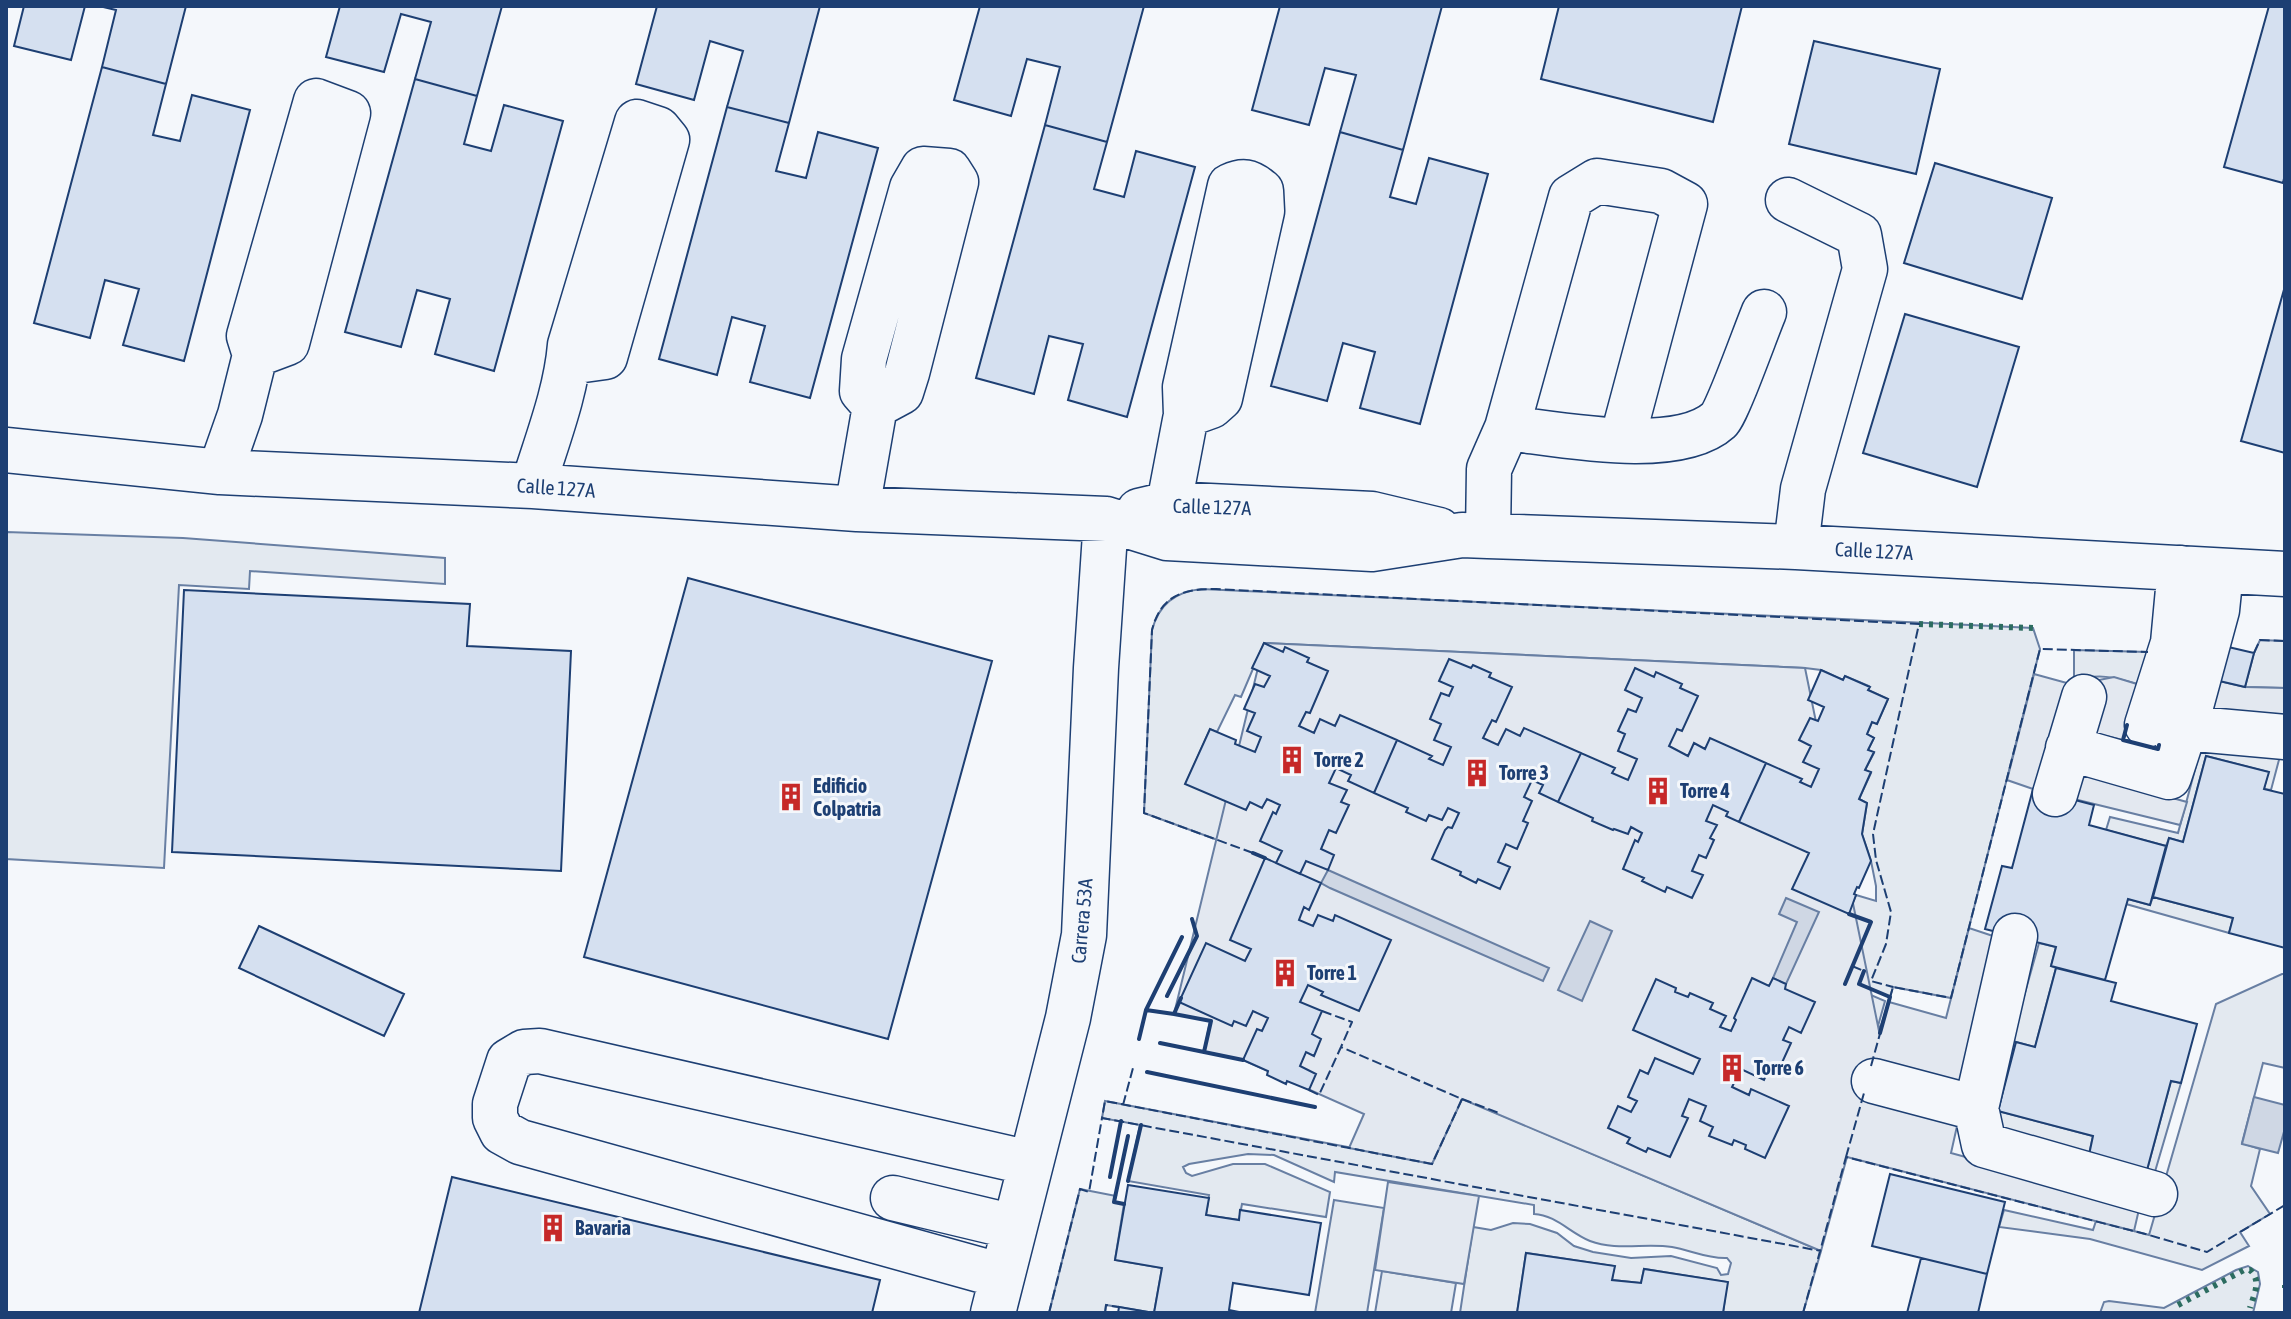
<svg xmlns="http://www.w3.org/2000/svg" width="2291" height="1319" viewBox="0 0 2291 1319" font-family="'Asap Condensed',sans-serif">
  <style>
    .green { fill: #e3e9f0; stroke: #687fa3; stroke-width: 2 }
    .parking { fill: #e3e8f0; stroke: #687fa3; stroke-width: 2 }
    .water { fill: #cfd7e4; stroke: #687fa3; stroke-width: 2 }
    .building { fill: #d5e0f0; stroke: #1d3f73; stroke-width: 2 }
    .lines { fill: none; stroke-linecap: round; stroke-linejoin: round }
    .minor-casing { stroke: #1d3f73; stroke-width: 47 }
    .minor { stroke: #f4f7fb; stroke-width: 44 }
    .hedge { stroke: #2c6c60; stroke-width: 6; stroke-dasharray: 4 6; stroke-linecap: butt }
    .fence { stroke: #1d3f73; stroke-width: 2; stroke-dasharray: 10 4; stroke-linecap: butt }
    .wall { stroke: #1d3f73; stroke-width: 4 }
    .labels { text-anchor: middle; stroke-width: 6; stroke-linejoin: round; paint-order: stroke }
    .street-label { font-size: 20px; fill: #1d3f73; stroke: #f4f7fb }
    .poi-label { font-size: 20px; font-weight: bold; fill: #1d3f73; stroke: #f4f7fb; text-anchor: start }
  </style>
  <rect width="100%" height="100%" fill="#f4f7fb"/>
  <path class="green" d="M6,532L183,538L445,558V584L250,571L249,589L179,585L164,868L6,859Z
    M1201,589L2033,628L2040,649L1951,998L1893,987L1890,997L1859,984L1864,971L1852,966L1845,984L1885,1001L1878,1026L1881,1027L1880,1033L1829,1009L1794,1089L1766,1076L1768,1072L1791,1082L1824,1007L1791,991L1827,910L1789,892L1803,858L1806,860L1793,889L1848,914L1856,895L1876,901V886L1871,861L1862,834L1867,803L1859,799L1871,773L1865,770L1874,753L1868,750L1874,738L1867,734L1872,722L1877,724L1888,699L1868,690L1869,686L1845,676L1843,680L1821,670L1805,668L1264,643L1241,697L1235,695L1217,732L1210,729L1186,783L1246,810L1250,802L1262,808L1267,799L1280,805L1276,814L1273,813L1253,853L1144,813L1152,630C1159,604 1175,592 1201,589Z
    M2260,640L2285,641V688L2245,687L2254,653Z
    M2074,650L2148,652L2137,684C2115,677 2097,673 2074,681Z
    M2200,751L2280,756L2271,790L2264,789L2268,772L2206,756L2183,842L2169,838L2166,846L2106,830L2110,817L2178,833Z
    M2153,897L2233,918L2229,933L2126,904L2128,899L2150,905Z
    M2039,943L2056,947L2051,966L2056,968L2035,1047L2016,1042L1998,1111L2093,1136L2089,1154L2147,1170L2171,1081L2181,1083L2154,1175L2005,1136L1992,1110Z
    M2282,974H2285V1068L2263,1063L2242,1143L2260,1149L2251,1186L2270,1214L2240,1232L2249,1246L2202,1270L2090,1239L1999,1227L2004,1210L2093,1230L2096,1221L2149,1235L2216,1004Z
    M1341,1047C1502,1114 1660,1184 1821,1251L1803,1313H1723L1727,1282L1644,1269L1641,1283L1612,1280L1614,1266L1526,1253L1517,1313H1460L1473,1227L1491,1230L1513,1223L1530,1224L1557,1233L1574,1246L1593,1252L1631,1258L1671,1256L1717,1268L1721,1275L1728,1274L1731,1263L1727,1258C1708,1259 1690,1250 1672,1247C1645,1243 1616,1251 1590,1241C1570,1233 1556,1215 1534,1214V1205L1335,1172L1334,1182L1274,1155L1248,1154L1189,1164L1183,1167L1186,1173L1192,1176L1233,1164H1265L1330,1192L1326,1217L1242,1204L1239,1220L1206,1215L1209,1195L1128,1181L1140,1125L1102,1118L1105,1101L1432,1163L1462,1099Z
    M1080,1189L1116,1196L1114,1202L1124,1204L1115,1260L1162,1268L1154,1313L1106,1305L1105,1313H1049Z
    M1334,1200L1384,1208L1367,1313H1315Z
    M2248,1266L2258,1272L2260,1284L2253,1313H2100L2104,1302L2109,1301L2164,1308L2236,1270Z
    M1382,1271L1456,1283L1451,1313H1375Z"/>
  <path class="parking" d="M1264,643L1805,668L1879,1031L1889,1002L1946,1018L1969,928L1999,938L1951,1153L2140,1205L2134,1231L1847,1157L1821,1251L1462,1099L1432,1164L1349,1148L1364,1114L1243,1060L1204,1052L1210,1021L1174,1014Z
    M2034,674L2074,685L2114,677L2137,684L2123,740L2093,733L2081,773L2187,802L2180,825L2033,789L2007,780Z
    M2215,680L2245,687L2285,688V718L2207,709Z
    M1388,1182L1479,1196L1464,1284L1375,1270Z"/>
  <path class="water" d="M1328,870L1549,968L1543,981L1330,888L1321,883Z
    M1786,898L1819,912L1786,984L1773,978L1797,922L1779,914Z
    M1590,921L1612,931L1582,1001L1558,990Z
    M2254,1097L2285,1105V1128L2278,1153L2242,1144Z"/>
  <path class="building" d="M24,6H85L71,60L14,46Z
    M99,6H186L166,84L102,67L116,10Z
    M340,6H502L477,96L415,79L431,22L401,14L384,72L326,57Z
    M657,6H820L789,123L727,107L743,51L710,41L694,100L636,84Z
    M980,6H1144L1107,142L1045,125L1060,67L1027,59L1011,116L954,100Z
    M1280,6H1442L1403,150L1340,132L1356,75L1325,68L1309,125L1252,110Z
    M1559,6H1742L1713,122L1541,79Z
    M2269,6H2285V174L2283,183L2224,167Z
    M1814,41L1940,69L1916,174L1789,144Z
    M102,67L166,84L153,135L180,141L192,95L250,110L184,361L123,345L139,289L105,280L90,338L34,323Z
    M415,79L477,96L464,144L491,151L504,105L563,121L494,371L435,354L450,299L417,290L401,347L345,332Z
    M727,107L789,123L776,171L806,178L818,132L878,148L810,398L750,382L765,326L732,317L717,375L659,359Z
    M1045,125L1107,142L1094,189L1124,197L1136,151L1195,167L1127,417L1068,400L1083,344L1049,336L1034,394L976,378Z
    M1340,132L1403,150L1390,197L1416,204L1429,158L1488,174L1420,424L1360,408L1375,352L1343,343L1327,401L1271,386Z
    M1935,163L2052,198L2022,299L1904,263Z
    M2285,286V453L2241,441Z
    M1905,314L2019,347L1977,487L1863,453Z
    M688,578L992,661L888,1039L584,957Z
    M184,590L470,604L467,646L571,651L561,871L172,852Z
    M1264,643L1283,652L1285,647L1309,658L1307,662L1328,671L1310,713L1306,712L1299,726L1314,733L1320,719L1335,726L1340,715L1397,740L1374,793L1348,781L1351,775L1336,768L1329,783L1347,790L1341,802L1349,805L1336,833L1329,830L1321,849L1334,855L1328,870L1306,861L1300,874L1276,863L1282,851L1260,841L1273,812L1276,814L1280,805L1267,799L1262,808L1250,802L1246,810L1185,784L1210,729L1236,740L1235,744L1255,752L1261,737L1247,731L1255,713L1244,709L1255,684L1264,687L1270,676L1252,668Z
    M2224,646L2254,653L2245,687L2215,680Z
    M1449,659L1471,668L1473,665L1491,673L1489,677L1512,687L1496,722L1492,720L1483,738L1498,745L1506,729L1520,736L1524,728L1581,753L1558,802L1539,793L1543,785L1532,780L1524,797L1532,801L1523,821L1528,823L1517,849L1506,844L1498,862L1510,867L1500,889L1478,879L1476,883L1460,875L1461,872L1432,859L1445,830L1448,827L1452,828L1459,813L1448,808L1442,820L1429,815L1426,821L1406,812L1408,808L1374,793L1397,740L1432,756L1429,759L1443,765L1451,747L1434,740L1441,724L1430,719L1441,693L1449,696L1453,687L1439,681Z
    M1635,668L1654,677L1656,672L1682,684L1680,688L1698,696L1682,731L1677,729L1669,746L1688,756L1694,743L1705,749L1710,738L1766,763L1739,822L1726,816L1728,812L1713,805L1706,821L1717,825L1710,838L1714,840L1706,858L1699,855L1692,871L1703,875L1692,898L1667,887L1665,892L1642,881L1644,878L1623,869L1635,840L1638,842L1642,833L1631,827L1628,834L1614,829L1613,830L1592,821L1593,818L1558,802L1581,753L1615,768L1612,773L1628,780L1637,759L1618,751L1625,734L1618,731L1628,709L1636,712L1642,698L1625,690Z
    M1821,670L1843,680L1845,676L1870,687L1868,690L1888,699L1877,724L1872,722L1867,734L1874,738L1868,750L1874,752L1865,770L1871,772L1859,799L1867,803L1862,834L1871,861L1859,888L1857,887L1854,894L1856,895L1849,914L1792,889L1809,853L1739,822L1766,763L1802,779L1800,782L1811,787L1819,769L1803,762L1811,746L1799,740L1810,718L1818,721L1824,707L1808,700Z
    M2206,756L2269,772L2264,789L2285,794V948L2229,933L2233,918L2153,897L2169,838L2183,842Z
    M2033,789L2094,805L2089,825L2166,846L2150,905L2128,899L2105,980L2051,966L2056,947L1985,929L2002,866L2012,868Z
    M1265,858L1321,883L1309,910L1304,907L1299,920L1313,926L1318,915L1333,921L1335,915L1391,940L1359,1011L1321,995L1323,992L1308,985L1300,1002L1322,1011L1312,1034L1321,1039L1314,1056L1306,1052L1300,1066L1316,1074L1309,1090L1287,1081L1286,1084L1267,1075L1268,1071L1243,1060L1257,1029L1262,1031L1268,1018L1253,1011L1246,1026L1234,1021L1232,1026L1179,1002L1206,943L1245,961L1251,949L1230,940Z
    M259,926L404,994L384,1036L239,968Z
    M2056,968L2116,983L2111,1001L2197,1024L2181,1083L2171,1081L2147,1170L2089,1155L2093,1136L1998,1111L2016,1042L2035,1047Z
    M1752,978L1769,986L1773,978L1786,984L1785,989L1815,1002L1801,1033L1789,1027L1783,1040L1791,1043L1780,1067L1771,1064L1764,1080L1741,1069L1732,1087L1749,1095L1751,1089L1789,1106L1765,1158L1745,1149L1746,1145L1734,1140L1732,1145L1709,1136L1713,1127L1700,1121L1706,1106L1689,1099L1682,1116L1688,1118L1670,1157L1648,1148L1646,1152L1627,1143L1630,1138L1608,1128L1618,1106L1631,1112L1637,1101L1628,1097L1640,1070L1648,1074L1655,1058L1693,1074L1700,1059L1633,1030L1656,979L1676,988L1675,992L1688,997L1690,993L1713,1003L1710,1009L1726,1016L1720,1027L1731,1031L1736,1020L1734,1018Z
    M1890,1174L2005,1202L1987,1274L1872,1246Z
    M452,1177L880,1280L872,1313H419Z
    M1128,1185L1209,1198L1206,1215L1239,1220L1240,1210L1321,1223L1309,1295L1233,1283L1229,1310L1244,1313H1118L1119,1307L1154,1313L1162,1268L1115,1260Z
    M1526,1253L1615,1266L1612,1280L1641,1283L1644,1269L1728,1282L1723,1313H1517Z
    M1921,1258L1987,1274L1978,1313H1907Z"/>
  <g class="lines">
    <defs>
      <path id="minor" d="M1788,200L1859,235L1865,269L1803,489L1796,547
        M1507,428C1559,434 1677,458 1719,420C1727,413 1757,328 1764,312
        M6,450L220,472L533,486L857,509L1106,519L1167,538L1372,549L1462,535L1488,536L1796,547L2285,574
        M220,472L240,415L255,355L249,336L316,101L348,113L287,343L255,355
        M533,486C547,440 566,393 570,345L637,122L658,129L667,140L605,357L569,362
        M1169,504L1186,415L1185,387L1230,186C1243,180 1249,181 1261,191L1262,211L1220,398L1211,406L1186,415
        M857,509L875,406L901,392L907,373L956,182L949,171L923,169L912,188L864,359L862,391L875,406
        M1139,511L1169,504L1372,514L1439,530
        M1488,536L1489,469L1507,428L1571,197L1597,181L1661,191L1685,204L1622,440
        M2147,725L2173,643L2180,568
        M2185,728L2217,610L2221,571
        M2068,748L2169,777L2185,728L2285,737
        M2055,794L2084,697
        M2015,936L1976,1108L1984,1145L2155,1194
        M1874,1081L1976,1108
        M893,1198L1014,1227
        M1002,1276L520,1142L502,1132L495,1118V1104L509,1061L524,1052L540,1051L1030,1163
        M993,1313L1068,1018L1084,935L1096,668L1106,519"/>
    </defs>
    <use href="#minor" class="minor-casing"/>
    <use href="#minor" class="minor"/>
    <path class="hedge" d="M1919,624L2033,628
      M2285,1285V1288
      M2178,1305L2244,1270H2250C2262,1281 2254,1294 2250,1308"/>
    <path class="fence" d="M2254,653L2260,640L2285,641
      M1253,853L1144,813L1152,630C1161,595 1183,589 1216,589L1919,624L1873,834L1876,860L1891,912L1886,944L1871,981L1893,987
      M1852,966L1864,971
      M1322,1011L1352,1022L1341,1047
      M1871,1066L1893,987L1951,998L2040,649L2148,652
      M1309,1090L1319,1095L1341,1047L1462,1099L1432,1164L1105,1101L1102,1118L1821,1251
      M1462,1099L1499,1113
      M1123,1105L1133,1068
      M1846,1157L1864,1093
      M1049,1313L1080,1189L1089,1192L1102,1118
      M1105,1313L1106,1305L1119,1307
      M1803,1313L1846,1157L2149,1235L2207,1252L2285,1205"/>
    <path class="wall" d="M2127,725L2123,740L2158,749L2159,745
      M1253,853L1265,858
      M1864,971L1859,984L1890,997L1880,1033
      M1845,984L1871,922L1849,914
      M1167,996L1197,936L1192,919
      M1146,1010L1182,937
      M1174,1014L1211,1021L1204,1052L1243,1060
      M1139,1039L1146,1010L1174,1014L1181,998
      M1160,1043L1204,1052
      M1147,1072L1315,1107
      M1110,1177L1121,1121
      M1128,1181L1141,1125
      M1124,1204L1114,1202L1128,1136"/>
  </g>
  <defs>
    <symbol id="building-bare" viewBox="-9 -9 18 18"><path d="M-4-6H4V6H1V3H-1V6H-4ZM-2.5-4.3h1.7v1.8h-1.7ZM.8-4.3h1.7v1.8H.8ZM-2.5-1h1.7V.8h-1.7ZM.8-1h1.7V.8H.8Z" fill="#c62828" stroke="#f4f7fb" stroke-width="2.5" paint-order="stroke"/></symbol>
  </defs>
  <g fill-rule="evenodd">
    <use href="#building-bare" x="1272" y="740" width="40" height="40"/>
    <use href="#building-bare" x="1457" y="753" width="40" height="40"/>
    <use href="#building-bare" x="1638" y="771" width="40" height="40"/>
    <use href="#building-bare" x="771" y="777" width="40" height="40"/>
    <use href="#building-bare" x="1265" y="953" width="40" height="40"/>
    <use href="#building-bare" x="1712" y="1048" width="40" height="40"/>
    <use href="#building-bare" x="533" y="1208" width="40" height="40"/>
  </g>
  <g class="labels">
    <g class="street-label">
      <text transform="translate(556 488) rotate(4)" y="7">Calle 127A</text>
      <text transform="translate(1212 507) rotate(2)" y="7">Calle 127A</text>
      <text transform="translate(1874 551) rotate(3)" y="7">Calle 127A</text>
      <text transform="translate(1082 921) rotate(-85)" y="7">Carrera 53A</text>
    </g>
    <g class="poi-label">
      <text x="1314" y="767">Torre 2</text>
      <text x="1499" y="780">Torre 3</text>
      <text x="813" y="793">Edificio<tspan x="813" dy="23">Colpatria</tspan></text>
      <text x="1680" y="798">Torre 4</text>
      <text x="1307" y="980">Torre 1</text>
      <text x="1754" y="1075">Torre 6</text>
      <text x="575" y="1235">Bavaria</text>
    </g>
  </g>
  <rect width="2291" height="1319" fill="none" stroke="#1d3f73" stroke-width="16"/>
</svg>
